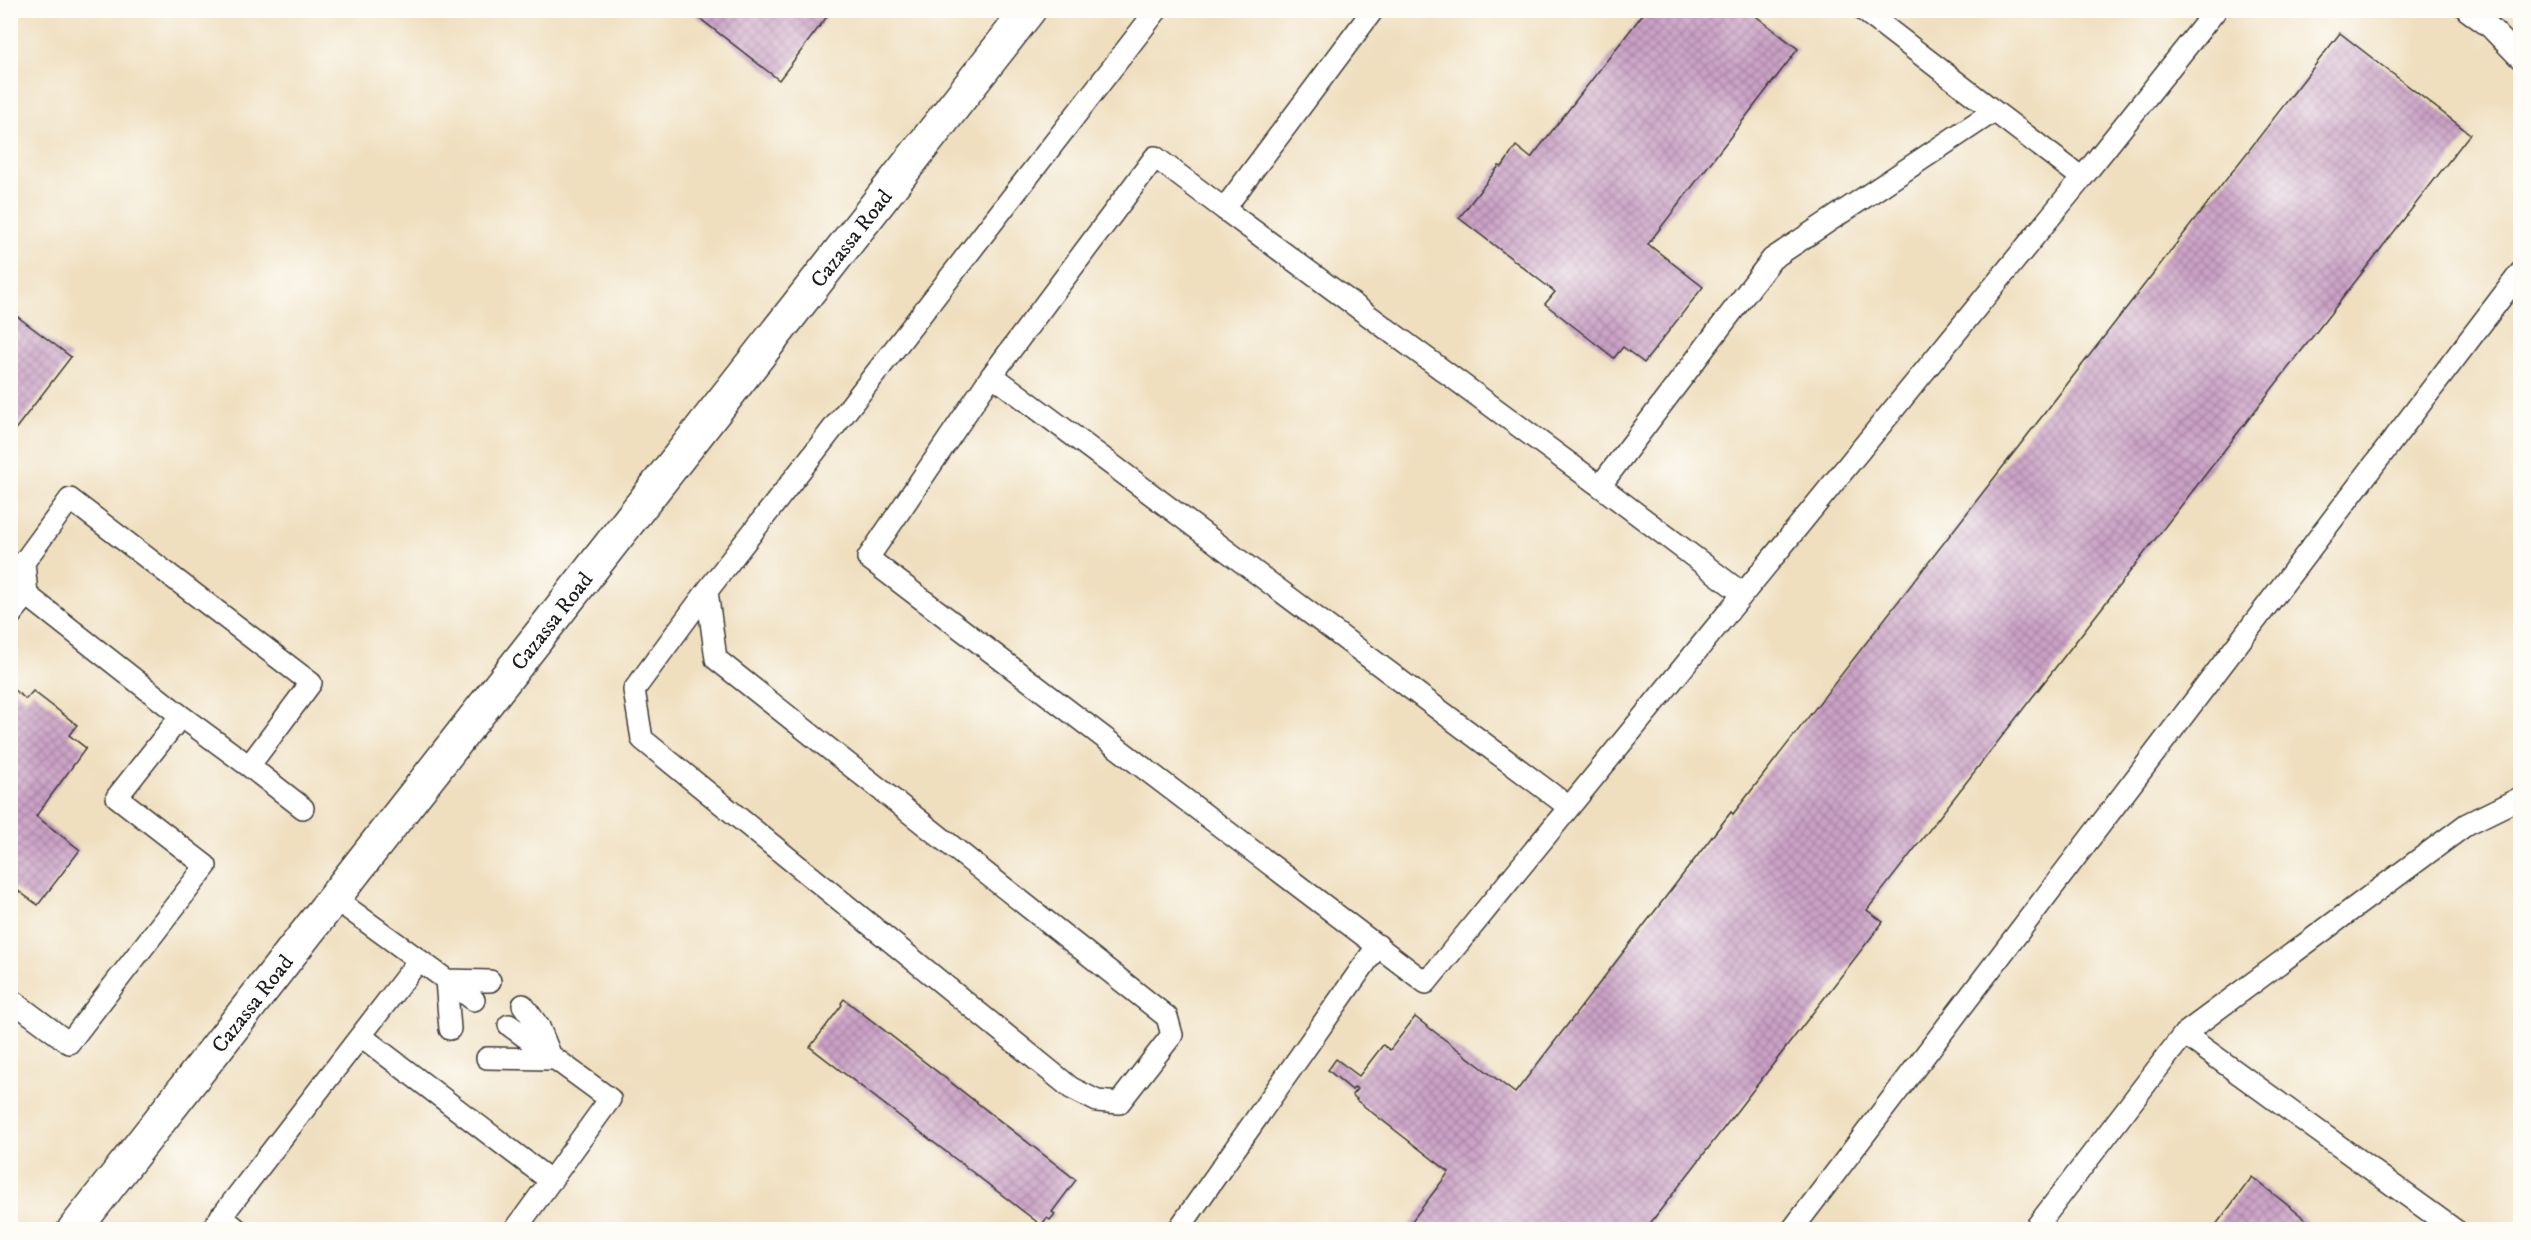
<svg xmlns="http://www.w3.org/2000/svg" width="2531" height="1240" viewBox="0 0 2531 1240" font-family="'IM FELL DW Pica',serif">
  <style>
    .building { fill: url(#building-cross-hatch) }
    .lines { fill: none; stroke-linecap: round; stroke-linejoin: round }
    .service-casing { stroke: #3c3934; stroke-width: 24 }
    .tertiary-casing { stroke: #3c3934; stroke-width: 36 }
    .service { stroke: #fff; stroke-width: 21 }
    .tertiary { stroke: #fff; stroke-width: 33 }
    .labels { text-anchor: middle; stroke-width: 4.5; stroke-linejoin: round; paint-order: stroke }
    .street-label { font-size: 22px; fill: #1c1c1c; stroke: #fdfcf7 }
  </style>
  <defs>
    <pattern id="building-cross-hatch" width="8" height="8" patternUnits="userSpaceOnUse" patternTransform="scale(1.5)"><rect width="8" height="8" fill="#cba2c6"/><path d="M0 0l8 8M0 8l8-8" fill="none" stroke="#a483a0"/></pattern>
  </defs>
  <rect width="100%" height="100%" fill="#fdfcf7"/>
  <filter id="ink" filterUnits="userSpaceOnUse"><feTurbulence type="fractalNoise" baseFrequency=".0167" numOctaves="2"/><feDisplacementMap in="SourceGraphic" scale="12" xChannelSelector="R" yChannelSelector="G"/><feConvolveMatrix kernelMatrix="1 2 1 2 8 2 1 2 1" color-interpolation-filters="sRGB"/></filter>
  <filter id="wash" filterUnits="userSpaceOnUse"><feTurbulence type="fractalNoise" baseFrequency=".008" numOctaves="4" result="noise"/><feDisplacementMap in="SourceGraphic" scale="24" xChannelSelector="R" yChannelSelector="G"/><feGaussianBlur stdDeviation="1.35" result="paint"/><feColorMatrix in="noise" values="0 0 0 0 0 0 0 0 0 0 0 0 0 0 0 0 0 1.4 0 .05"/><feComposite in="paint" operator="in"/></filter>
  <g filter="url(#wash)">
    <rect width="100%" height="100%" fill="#efdfbf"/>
    <g id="blocks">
      <path class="building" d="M689,10H832L779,80Z
        M1646,10H1748L1798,49L1648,244L1703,287L1644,363L1623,347L1614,358L1545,304L1555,292L1459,218L1499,166L1502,167L1516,146L1531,158Z
        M2340,33L2470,134L1867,910L1883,922L1645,1230H1405L1449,1172L1356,1100L1357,1099L1352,1095L1357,1089L1355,1087L1352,1090L1328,1070L1336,1059L1359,1076L1383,1045L1390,1050L1415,1017L1515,1093L1731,812L1733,814Z
        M10,311L71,357L10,436Z
        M10,687L26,699L33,691L77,725L69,735L86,748L36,816L80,850L38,905L10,885Z
        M844,999L1076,1180L1052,1212L1055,1214L1050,1220L1047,1218L1041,1225L810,1047L842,1005L841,1003Z
        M2252,1177L2319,1230H2212Z"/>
    </g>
  </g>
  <g filter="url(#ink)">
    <use href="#blocks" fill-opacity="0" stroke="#3c3934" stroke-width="1.5"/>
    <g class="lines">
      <defs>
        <path id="service" d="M1373,10L1224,209L1600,486L1772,259L1994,111L1863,10
          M2467,10L2490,27L2520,58
          M2082,178L2216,10
          M1224,209L1155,157L992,375L868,558L1426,983L2082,178L1994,111
          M992,375L1569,807
          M1600,486L1743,594
          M707,591L716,659L1167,1017L1172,1035L1119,1103L1097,1101L1071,1088L642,739L634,690L707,591L1157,10
          M27,595L24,562L70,499L311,683L249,766L181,716
          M10,616L27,595L181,716L117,797L206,866L69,1043L10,999
          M249,766L303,808
          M334,898L474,1000
          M509,1025L610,1099L515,1230
          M450,1029L446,980L490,981
          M2184,1034L2455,1230
          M361,1036L551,1181
          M487,1058L552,1059L539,1027L523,1005
          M221,1216L238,1230
          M211,1230L419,960
          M1178,1230L1378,945
          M1792,1230L2520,273
          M2034,1230L2184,1034L2467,824L2520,798"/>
        <g id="tertiary">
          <path id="s1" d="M74,1230L1029,10"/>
        </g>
      </defs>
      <use href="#service" class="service-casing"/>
      <use href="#tertiary" class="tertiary-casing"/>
      <use href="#service" class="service"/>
      <use href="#tertiary" class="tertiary"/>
    </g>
  </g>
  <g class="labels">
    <g class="street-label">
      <text dy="8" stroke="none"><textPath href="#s1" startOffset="1260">Cazassa Road</textPath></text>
      <text dy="8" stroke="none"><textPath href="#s1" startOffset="774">Cazassa Road</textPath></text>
      <text dy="8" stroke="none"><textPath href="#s1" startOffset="288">Cazassa Road</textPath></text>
    </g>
  </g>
  <rect width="2531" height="1240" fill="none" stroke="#fdfcf7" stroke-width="36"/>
</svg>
